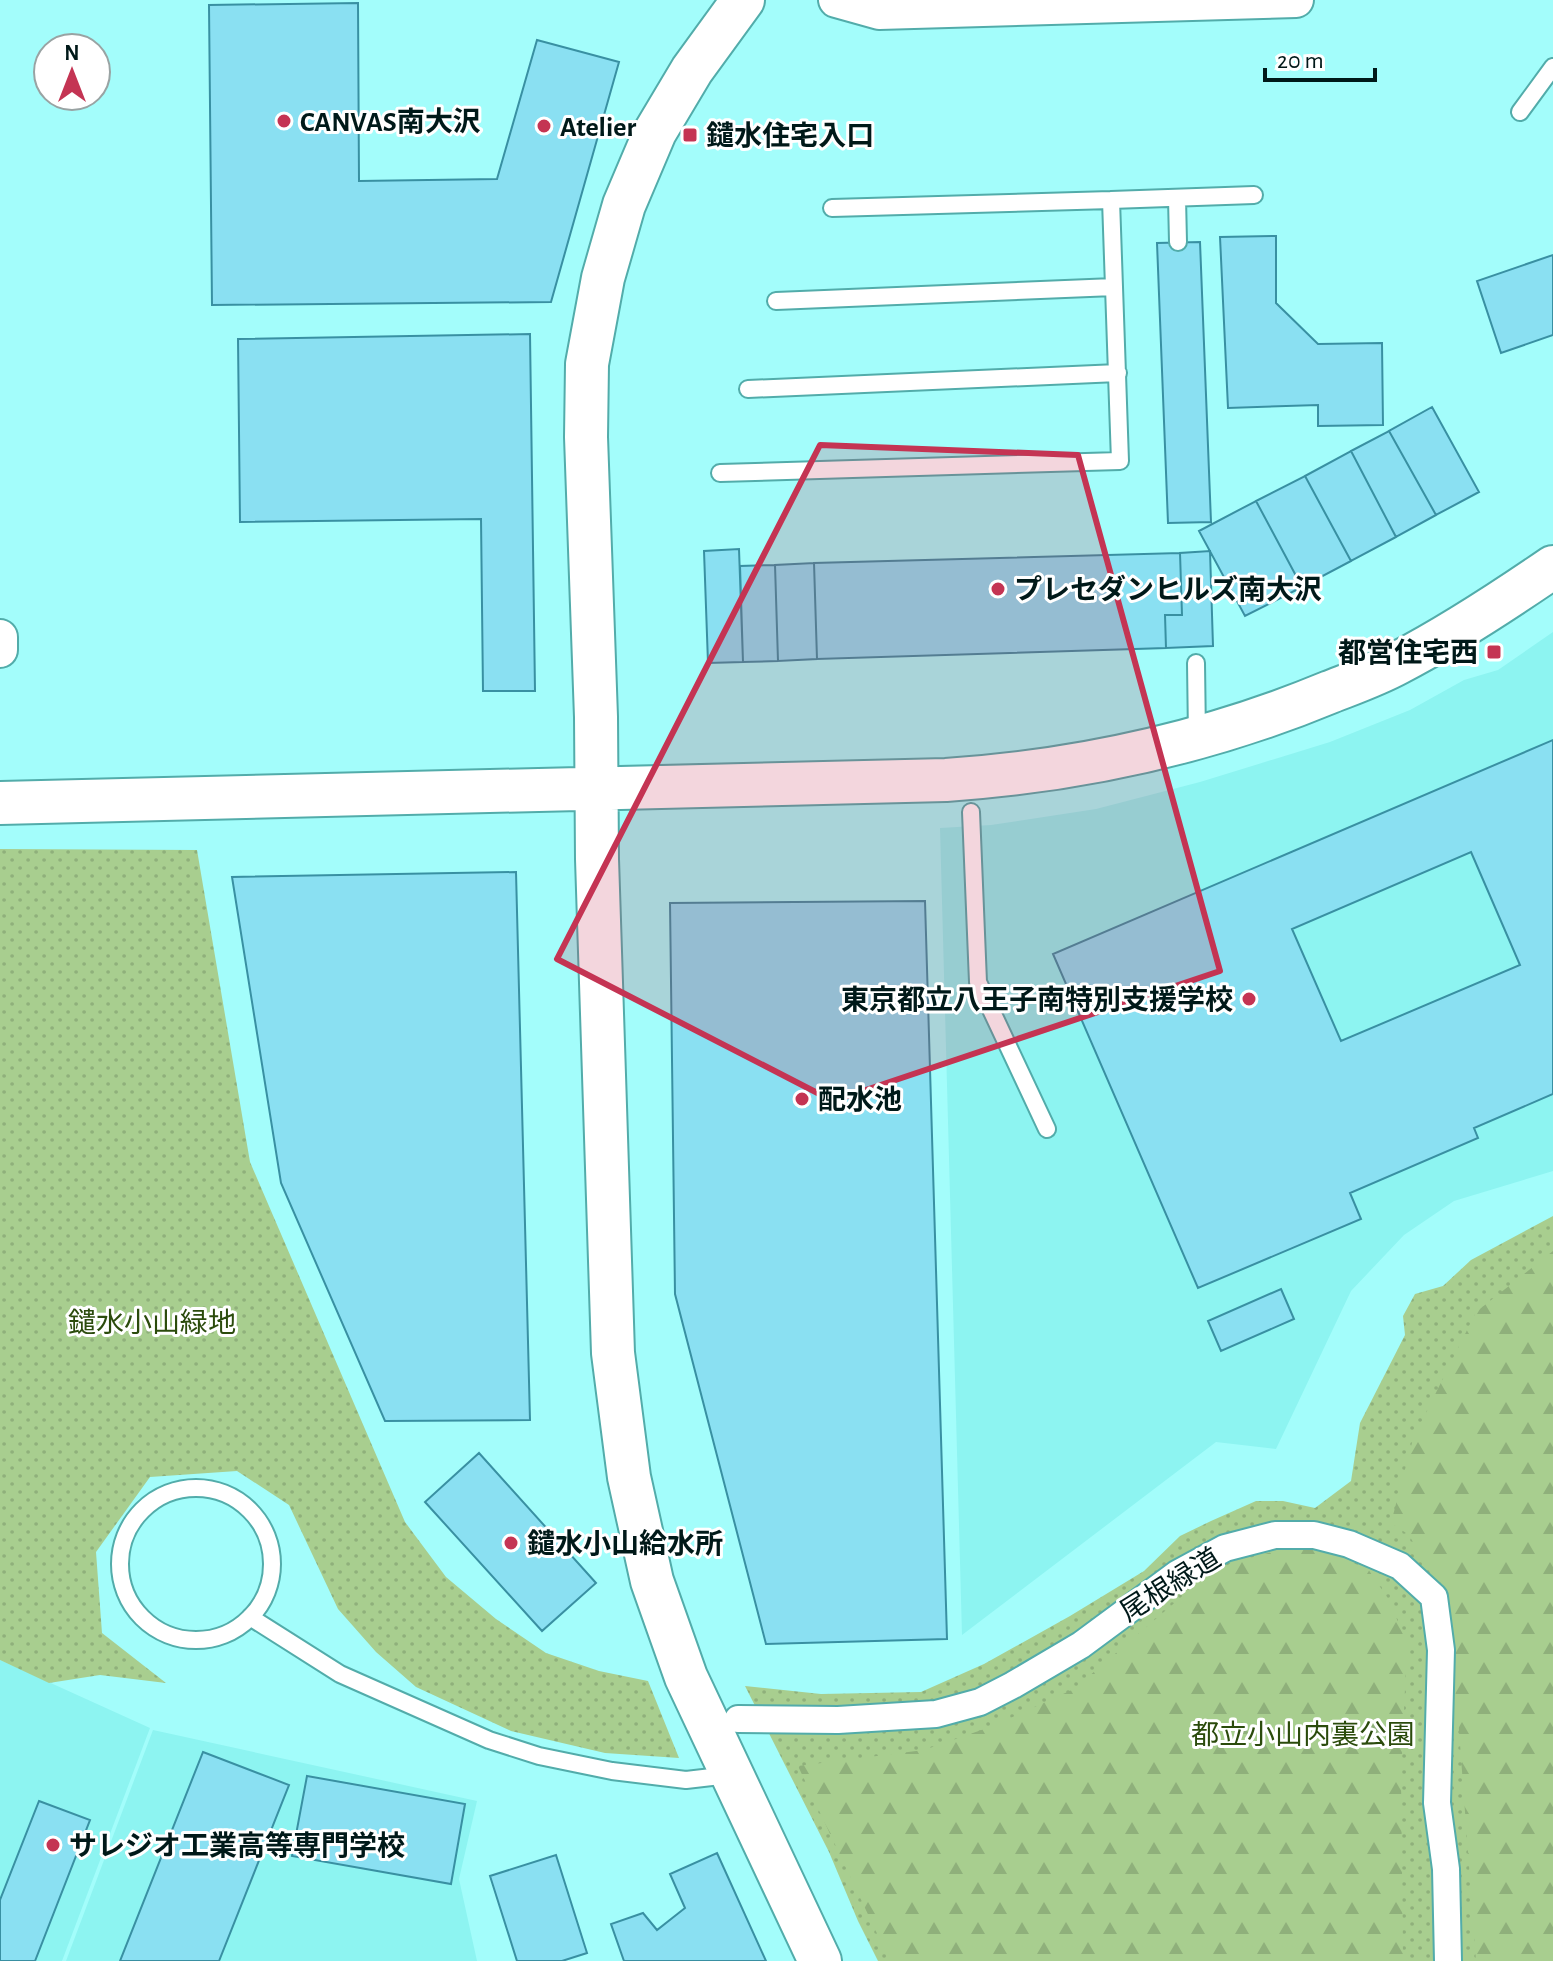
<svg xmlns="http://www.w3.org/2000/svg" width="1553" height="1961" viewBox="0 0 1553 1961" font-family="'Alegreya Sans','Noto Sans JP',sans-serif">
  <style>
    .built { fill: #8df4f1 }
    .grass { fill: url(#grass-dots) }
    .forest { fill: url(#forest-firs) }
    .building { fill: #8ae0f2; stroke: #3990a2; stroke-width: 2; fill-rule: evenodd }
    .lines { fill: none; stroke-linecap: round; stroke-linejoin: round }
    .service-casing { stroke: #52acaa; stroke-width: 20 }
    .pedestrian-casing { stroke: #52acaa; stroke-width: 30 }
    .minor-casing { stroke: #52acaa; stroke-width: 38 }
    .tertiary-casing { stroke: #52acaa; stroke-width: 46 }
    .service { stroke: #fff; stroke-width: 16 }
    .pedestrian { stroke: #fff; stroke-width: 26 }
    .minor { stroke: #fff; stroke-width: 34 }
    .tertiary { stroke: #fff; stroke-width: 42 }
    .marked { fill: #c43453; fill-opacity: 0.2; stroke: #c43453; stroke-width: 6; stroke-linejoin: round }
    .poi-dot { fill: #c43453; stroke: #fff; stroke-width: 3 }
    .labels { text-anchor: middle; stroke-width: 6; stroke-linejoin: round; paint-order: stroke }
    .poi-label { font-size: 28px; font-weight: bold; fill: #001919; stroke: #fff; text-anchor: start }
    .park-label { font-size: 28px; fill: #2b4b0c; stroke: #fff }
    .street-label { font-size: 28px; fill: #001919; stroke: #fff }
  </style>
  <defs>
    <pattern id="grass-dots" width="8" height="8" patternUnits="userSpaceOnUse" patternTransform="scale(2)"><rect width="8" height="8" fill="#a8ce8f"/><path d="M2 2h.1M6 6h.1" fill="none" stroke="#8fb07b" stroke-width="1.8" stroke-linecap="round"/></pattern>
    <pattern id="forest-firs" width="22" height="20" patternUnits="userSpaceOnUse" patternTransform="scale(2)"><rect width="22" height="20" fill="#a8ce8f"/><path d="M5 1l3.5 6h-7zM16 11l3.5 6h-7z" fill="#8fb07b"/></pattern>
  </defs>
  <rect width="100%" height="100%" fill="#a3fdfb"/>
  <path class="built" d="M1553,632V1171L1454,1201L1404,1235L1351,1291L1276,1449L1216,1442L962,1635L940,828L991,825L1096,809L1200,782L1330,742L1410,710L1464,680L1498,670Z
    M0,1660L150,1728L62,1961H0Z
    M153,1730L477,1801L459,1879L477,1961H66Z"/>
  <path class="grass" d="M0,849L197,850L250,1162L405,1522L446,1577L496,1619L546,1653L599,1671L648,1681L679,1758L605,1753L511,1731L416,1687L376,1652L338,1609L289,1505L237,1471L150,1477L96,1552L102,1633L166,1683L100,1675L49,1683L0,1660Z
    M1553,1216V1961H878L858,1921L829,1852L745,1686L821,1694L921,1692L984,1664L1070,1616L1144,1571L1180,1536L1211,1521L1256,1501H1283L1315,1508L1351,1481L1360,1423L1405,1335L1403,1316L1415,1294L1443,1286L1471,1260Z"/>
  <path class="forest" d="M1553,1251V1961H1476L1457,1703L1438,1587L1409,1535L1391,1523L1413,1439L1476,1312Z
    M1287,1548L1321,1550L1368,1569L1389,1600L1407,1644L1401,1777L1403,1961H890L798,1766L924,1750L993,1726L1074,1689L1193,1587L1231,1563Z"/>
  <path class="building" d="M358,3L359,181L497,179L537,40L619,62L551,302L212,305L209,5Z
    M1276,236V303L1318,344L1382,343L1383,425L1318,426V405L1228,408L1220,237Z
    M1200,242L1211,522L1168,523L1157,243Z
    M1553,255V335L1501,353L1477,281Z
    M530,334L535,691H483L481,519L240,522L238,339Z
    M1432,407L1479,492L1436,515L1389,431Z
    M1389,431L1436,515L1396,537L1351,451Z
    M1351,451L1396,537L1351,561L1305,476Z
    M1305,476L1351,561L1302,587L1256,501Z
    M1256,501L1302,587L1245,616L1199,531Z
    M739,549L743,662L708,663L704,551Z
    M1210,551L1213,646L1166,648L1165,615H1182L1180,553Z
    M1180,553L1182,615H1165L1166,648L817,659L814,563Z
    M814,563L817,659L778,661L775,565Z
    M775,565L778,661L743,662L740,566Z
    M1553,740V1094L1474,1128L1478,1138L1350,1193L1361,1219L1198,1288L1053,954ZM1471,852L1520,965L1341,1041L1292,929Z
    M516,872L530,1420L385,1421L281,1183L232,877Z
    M925,901L947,1639L766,1644L675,1294L670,903Z
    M1281,1289L1294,1319L1221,1351L1208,1321Z
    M479,1453L596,1583L542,1631L425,1502Z
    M203,1752L289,1785L219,1961H120Z
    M307,1776L465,1804L451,1884L292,1856Z
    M39,1801L90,1820L35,1961H0V1900Z
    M717,1853L766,1961H624L611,1924L643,1913L657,1930L685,1908L670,1874Z
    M556,1855L587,1953L562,1961H517L490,1876Z"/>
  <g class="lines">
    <defs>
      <path id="service" d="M1520,112L1553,67
        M1177,198L1178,242
        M1111,200L1254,195
        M776,301L1114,287
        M748,389L1118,373
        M720,473L1120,461L1111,200L832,208
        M1196,663L1197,737
        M971,812L978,982L1047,1129
        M120 1564a76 76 0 1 1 152 0a76 76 0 1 1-152 0Z
        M250,1617L340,1674L489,1740L539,1756L612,1771L686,1780L729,1775"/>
      <path id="pedestrian" d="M738,1719L838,1720L936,1714L980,1702L1013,1685L1081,1645L1177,1574L1225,1548L1275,1535H1314L1349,1544L1400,1566L1434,1597L1441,1650L1437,1803L1446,1869L1448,1961"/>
      <path id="minor" d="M836,0L879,12L1296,0
        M0,637V650"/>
      <path id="tertiary" d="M743,0L692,70L655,132L624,205L603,278L587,364L586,437L596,717L597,859L613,1353L629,1477L652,1581L686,1677L820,1961
        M0,803L946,780C1079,771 1207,743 1330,692C1353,683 1376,675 1398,663C1452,635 1502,602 1553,567"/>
    </defs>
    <use href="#service" class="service-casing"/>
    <use href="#pedestrian" class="pedestrian-casing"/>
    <use href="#minor" class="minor-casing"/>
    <use href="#tertiary" class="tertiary-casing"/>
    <use href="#service" class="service"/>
    <use href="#pedestrian" class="pedestrian"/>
    <use href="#minor" class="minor"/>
    <use href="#tertiary" class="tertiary"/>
  </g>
  <path class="marked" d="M820,445L1078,455L1220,971L833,1101L557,959Z"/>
  <g class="poi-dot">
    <circle cx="284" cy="121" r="8"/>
    <circle cx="544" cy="126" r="8"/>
    <rect x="682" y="127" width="16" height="16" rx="4"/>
    <circle cx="998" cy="589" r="8"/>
    <rect x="1486" y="644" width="16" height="16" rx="4"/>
    <circle cx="1249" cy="999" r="8"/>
    <circle cx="802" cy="1099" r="8"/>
    <circle cx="511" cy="1543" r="8"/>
    <circle cx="53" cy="1845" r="8"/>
  </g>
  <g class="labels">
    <g class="poi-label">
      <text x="300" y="131">CANVAS南大沢</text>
      <text x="560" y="136">Atelier</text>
      <text x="706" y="145">鑓水住宅入口</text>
      <text x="1014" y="599">プレセダンヒルズ南大沢</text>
      <text x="1478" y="662" text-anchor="end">都営住宅西</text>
      <text x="1233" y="1009" text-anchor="end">東京都立八王子南特別支援学校</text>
      <text x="818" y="1109">配水池</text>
      <text x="527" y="1553">鑓水小山給水所</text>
      <text x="69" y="1855">サレジオ工業高等専門学校</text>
    </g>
    <g class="park-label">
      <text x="152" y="1332">鑓水小山緑地</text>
      <text x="1303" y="1744">都立小山内裏公園</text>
    </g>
    <g class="street-label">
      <text transform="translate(1170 1584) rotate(-32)" y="10">尾根緑道</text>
    </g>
  </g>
  <g transform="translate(72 72)"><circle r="38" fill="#ffffff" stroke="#99a3a3" stroke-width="2"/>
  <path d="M0-6L14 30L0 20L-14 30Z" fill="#c43453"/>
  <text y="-12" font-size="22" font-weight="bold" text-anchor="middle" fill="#001919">N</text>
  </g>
  <path d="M1265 68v12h110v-12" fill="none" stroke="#001919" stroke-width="4"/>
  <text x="1277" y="68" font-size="24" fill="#001919" stroke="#ffffff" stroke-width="6" paint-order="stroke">20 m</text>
</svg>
